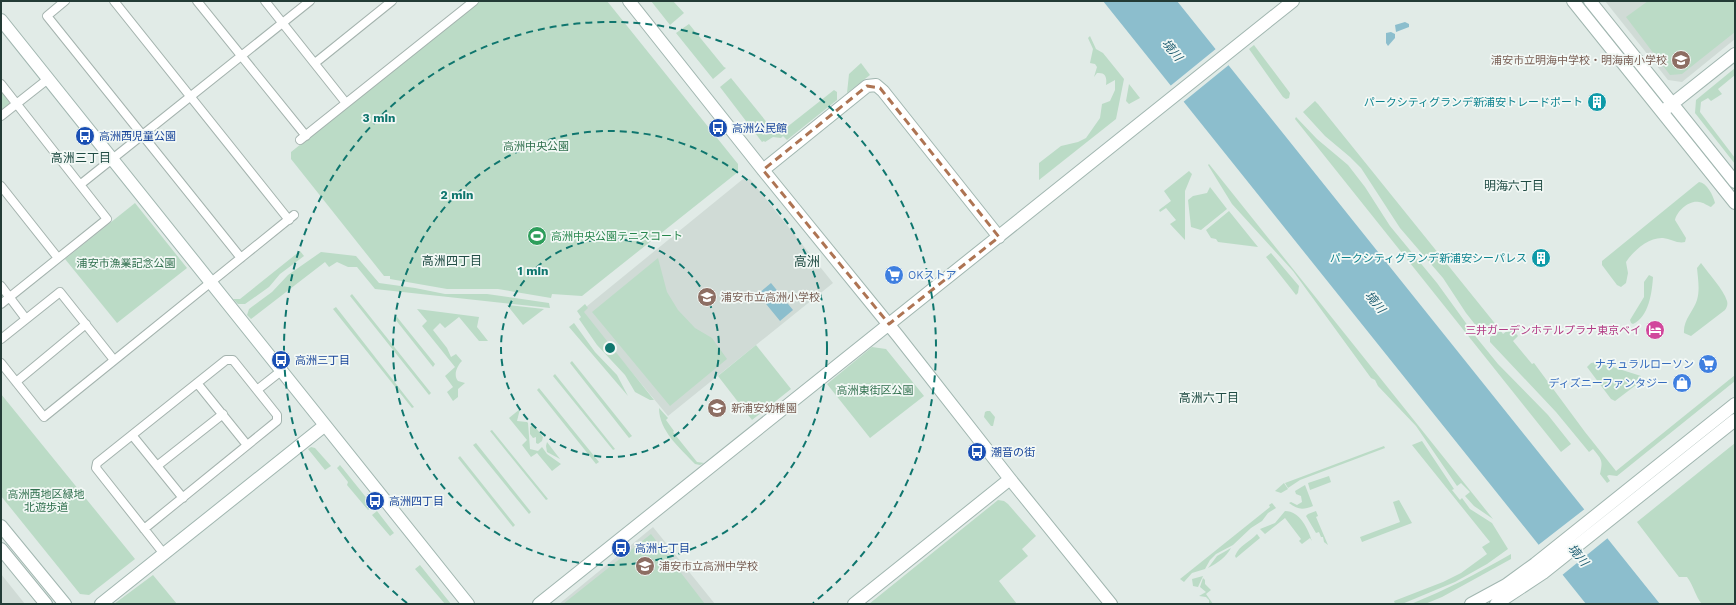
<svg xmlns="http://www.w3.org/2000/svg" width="1736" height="605" viewBox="0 0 1736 605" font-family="'Work Sans','Noto Sans JP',sans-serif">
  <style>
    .built { fill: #d0dbd6 }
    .green { fill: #bbdbc6 }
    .water { fill: #8cbecd }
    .pier { fill: #e1ebe7 }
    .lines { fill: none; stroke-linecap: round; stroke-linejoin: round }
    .street-casing { stroke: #a4b3ae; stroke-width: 10 }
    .secondary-casing { stroke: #a1b6b0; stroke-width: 14 }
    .street { stroke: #fff; stroke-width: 8 }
    .secondary { stroke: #fff; stroke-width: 12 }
    .marked { fill: none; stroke: #ae7453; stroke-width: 3; stroke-dasharray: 8 5; stroke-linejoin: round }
    .ring { fill: none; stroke: #0f766e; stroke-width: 2; stroke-dasharray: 7 5 }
    .labels { text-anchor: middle; stroke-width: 3.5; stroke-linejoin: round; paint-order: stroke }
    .education-label { font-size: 11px; fill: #785e54; stroke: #f2f8f5; text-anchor: start }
    .culture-label { font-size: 11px; fill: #0d838f; stroke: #f2f8f5; text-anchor: end }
    .transit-label { font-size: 11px; fill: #164399; stroke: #f2f8f5; text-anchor: start }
    .park-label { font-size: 11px; fill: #2f6f4d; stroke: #f2f8f5 }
    .leisure-label { font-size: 11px; fill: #27864d; stroke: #f2f8f5; text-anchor: start }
    .shop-label { font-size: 11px; fill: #366cbe; stroke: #f2f8f5; text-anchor: end }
    .hotel-label { font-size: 11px; fill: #b23c85; stroke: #f2f8f5; text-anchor: end }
    .water-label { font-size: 12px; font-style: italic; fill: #205f73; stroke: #f2f8f5 }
    .neighbourhood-label { font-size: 12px; fill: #204c44; stroke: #f2f8f5 }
    .quarter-label { font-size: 13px; fill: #204c44; stroke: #f2f8f5 }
    .centre { fill: #0f766e; stroke: #f2f8f5; stroke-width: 2 }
    .ring-label { font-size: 12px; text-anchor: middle; font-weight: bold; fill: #0f766e; stroke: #f2f8f5; stroke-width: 3.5; stroke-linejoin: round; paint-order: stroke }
  </style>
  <rect width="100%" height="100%" fill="#e1ebe7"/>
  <path class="built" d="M1605,1H1735V39L1682,82L1668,80Z
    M743,179H750L833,283L668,416L581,311Z
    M653,527L715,604H559Z
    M1,574L25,604H1Z"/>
  <path class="green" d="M480,1H607L738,164V172L582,296L552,294L551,298L498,289H447L390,279V276H384L291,159V152Z
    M651,1H673L684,13L670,25Z
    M1579,1H1585L1658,92L1655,95Z
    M1648,1H1735V32L1682,74L1670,75L1626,17Z
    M689,24L724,67L726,68L713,79L676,33Z
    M1090,36L1096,49L1103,53L1124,79L1116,119L1039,180V163L1061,146L1078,142L1086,138L1100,118L1102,104L1110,101L1115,90V80L1106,85C1107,78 1106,72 1097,73L1094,77L1097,67L1095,64L1090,63L1093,49L1088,38Z
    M1254,45L1290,93L1289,98L1286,99L1283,97L1249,49Z
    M861,63L870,75L847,93L849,74Z
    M1735,68V75L1718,89L1722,94L1711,101L1708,98L1701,102L1700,112L1735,158V164L1695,113L1696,100Z
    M731,78L773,130L782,131L834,90L837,92V100L787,140L783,136L781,138L773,137L765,142L764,141L762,142L720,87Z
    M1129,84L1140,98L1129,104L1126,101Z
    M1,91L9,101V104L1,111Z
    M1315,101L1318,104L1497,326L1487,333L1481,332L1466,313L1443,278L1400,228L1361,168L1350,157L1325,136L1303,112Z
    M1296,117L1317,139L1348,165L1365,187L1390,226L1437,283L1476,337L1498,364L1548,415L1571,444L1561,452L1295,119Z
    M1209,164L1493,519L1474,506L1465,496L1470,492L1461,483L1457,486L1416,426L1378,386L1375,380L1371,378L1293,271L1232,204L1208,165Z
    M1189,171L1192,174L1185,191V240L1170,224L1176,220L1166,208L1160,212L1159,210L1171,201L1164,191Z
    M1699,182C1707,183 1713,195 1715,203L1711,207C1708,206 1703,202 1699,202C1689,200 1677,211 1675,220L1686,238L1685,242C1678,244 1671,239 1663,238C1649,237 1633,251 1626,262L1628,273L1626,283L1621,287L1617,285L1602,265V261Z
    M1210,187L1227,209L1201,230L1191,227L1188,200L1193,196L1207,193Z
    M135,203L187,268L117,323L65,259Z
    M1229,211L1258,247L1218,242L1216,239L1211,238L1206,230Z
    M300,251L304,256L280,274L269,287L245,304H238L233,299H240Z
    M321,252L356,256L379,283L415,288L445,294H487L549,303L550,308L375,289L357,267H348L337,262L329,267L325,262L251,319L247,315L249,309L272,292L288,275Z
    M1271,253L1299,286L1298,293L1296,295L1266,257Z
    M658,258L667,292L678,310L695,328L712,338L727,359L670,406L592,312Z
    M1701,263C1709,274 1723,289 1727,301C1728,304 1727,307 1725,310L1691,336L1684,333C1683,320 1693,312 1697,300C1700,290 1698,279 1697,268Z
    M1649,275L1653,277C1652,292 1649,317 1633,324L1631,323L1630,320L1644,297V282Z
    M352,294L431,393L429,395L350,296Z
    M585,304L588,308L584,312L654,400H650L635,392L625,375L597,345L579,319L581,317L577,311Z
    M507,305L544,309L523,325Z
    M336,307L414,407L412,408L333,309Z
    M417,309L479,317L477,327L488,341H479L459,317L445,328L440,323L433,330L447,348L451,357L456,354L462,361C457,366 453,375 458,381L465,383L458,389V397L453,401L447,392L453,387L445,376L455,367L422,326L427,321Z
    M397,317L435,364L433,367L395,319Z
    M574,323L595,352L617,375L628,396L569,327Z
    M1511,328L1518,336L1513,341L1532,364L1534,363L1585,432L1616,471L1735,375V381L1617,476L1609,475L1607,476L1610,481L1607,483L1600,474C1603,460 1602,460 1593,449L1589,452L1556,412L1490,342V337L1500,330L1503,334Z
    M756,345L791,389L752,420L718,376Z
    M872,347L886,349L924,396L870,438L827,384Z
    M572,361L632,436L629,438L570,363Z
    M1597,362L1641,376L1640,382L1615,401L1611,399L1587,367L1591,363Z
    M555,374L615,449L613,450L553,376Z
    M539,388L599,462L596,464L537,390Z
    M1,394L135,559L89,595L80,594L1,496Z
    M659,408L668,418L666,420L674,431L673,432L697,462L704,463L700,465L695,464C680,448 659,431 659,408Z
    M520,409L517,421L527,422L528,423L530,449L538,451L542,447L547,454L561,464L552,471L537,453L531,457L522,445L527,440L509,418Z
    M987,411H990L995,417L993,426H991L984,417L985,412Z
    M533,424L543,437L542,441L538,444L536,443V437L533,438L530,434V427Z
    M492,430L548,499L546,500L490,431Z
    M1422,441L1454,489L1452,490L1460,500L1462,498L1470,509L1492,523L1508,549L1487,564L1455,582L1402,604H1395L1394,601L1443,582L1461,573L1487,554L1482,547L1490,542L1412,445Z
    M547,442L560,459L547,452L546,446Z
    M476,443L531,512L529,514L473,445Z
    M1735,443V604H1702C1695,596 1694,586 1687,577H1679L1637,522Z
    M1384,446L1385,448L1300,480L1288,488L1285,483Z
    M311,447L315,448L331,466L325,470L308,449Z
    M460,456L515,525L513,527L458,458Z
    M340,465L373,506L368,510L347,485L348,482L337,468Z
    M1329,476L1331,482L1310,490L1308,483Z
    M1284,483L1288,489L1281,493L1275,491Z
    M1305,485L1313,506C1303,510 1298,510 1289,503L1291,502L1297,505L1302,502L1301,496L1296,494L1295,491Z
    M998,500L1004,501L1008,504L1036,536L1022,549L1028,556L999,581L1017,604H869Z
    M1399,500L1412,523L1362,542L1360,537L1400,522L1393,502Z
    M1272,503L1276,508L1268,513L1262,521L1251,528L1233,545L1216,554L1210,560L1205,569L1192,573L1184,582L1180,579L1270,507L1269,505Z
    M377,511L394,533L390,536L372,515Z
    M1285,511C1300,511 1308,529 1312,541L1310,538L1302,544L1299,541L1301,539L1285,518L1265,534L1260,529L1275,523Z
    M1316,511L1318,516L1316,517L1328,545L1324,542L1323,537H1321L1319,532L1316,533L1306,516L1308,514Z
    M651,534L705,604H563Z
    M1257,534L1260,538L1236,558L1235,556C1240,544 1249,543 1257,534Z
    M1231,548C1226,557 1218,563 1208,568L1217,556Z
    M1511,554V559L1442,597L1425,604H1411C1446,590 1478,573 1511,554Z
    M420,565L451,604H445L415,569Z
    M153,575L177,604H114Z
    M1203,576L1198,587L1193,586L1192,579Z
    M1203,578L1205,580V584L1211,590L1206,594L1213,604H1209V600L1206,597L1199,596L1206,592L1200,587Z"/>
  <path class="water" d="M1103,1H1177L1660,604H1586Z
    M1405,22L1409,24V27L1396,32L1395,25Z
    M1391,32L1395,34V38L1388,46L1386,43V33Z
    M771,283L793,310L780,321L758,294Z"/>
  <path class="pier" d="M1217,48L1230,64L1182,103L1169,87Z
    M1586,508L1609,537L1561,576L1537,546Z"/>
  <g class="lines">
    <defs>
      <path id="street" d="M65,1L47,16L241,258
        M114,1L289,220
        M197,1L306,136
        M265,1L346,103
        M315,63L392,1
        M1,84L107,219L1,304
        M1,116L48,79
        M300,140L474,1
        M81,184L310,1
        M1,186L58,258
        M1,286L26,319
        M1,339L60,292L114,360
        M1,363L44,417L294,215
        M16,382L86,324
        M197,383L247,445
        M257,390L281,371
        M132,435L183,498
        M157,466L223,414
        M144,529L277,421V415L233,360H226L97,463L96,468L164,554"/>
      <path id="secondary" d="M629,1L763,170L898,336L1010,479L1111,604
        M1573,1L1735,203
        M1590,1L1735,182
        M1,20L468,604
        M1667,108L1735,54
        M763,170L867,86L876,85L883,91L999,237
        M1,526L65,604
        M1,549L46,604
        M101,604L324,426
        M539,604L1293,1
        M854,604L1010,479
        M1471,604L1506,585L1535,564L1735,404
        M1496,604L1543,573L1735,420"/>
    </defs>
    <use href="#street" class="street-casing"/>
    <use href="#secondary" class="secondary-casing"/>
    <use href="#street" class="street"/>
    <use href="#secondary" class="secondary"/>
  </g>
  <path class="marked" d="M867,86L880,88L999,237L889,324L763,170Z"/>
  <g class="ring">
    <circle cx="610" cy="348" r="109"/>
    <circle cx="610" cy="348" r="217"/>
    <path d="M407 603A326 326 0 1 1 813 603"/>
  </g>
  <defs>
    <symbol id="school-disc" viewBox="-11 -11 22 22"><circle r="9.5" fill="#8d6e63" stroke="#f2f8f5"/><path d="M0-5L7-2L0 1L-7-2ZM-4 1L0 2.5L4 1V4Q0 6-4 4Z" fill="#fff"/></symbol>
    <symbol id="building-disc" viewBox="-11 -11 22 22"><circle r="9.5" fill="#0f9aa8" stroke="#f2f8f5"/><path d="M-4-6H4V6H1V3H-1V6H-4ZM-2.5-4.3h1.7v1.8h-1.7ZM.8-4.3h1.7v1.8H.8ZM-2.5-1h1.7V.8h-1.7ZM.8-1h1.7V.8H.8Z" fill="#fff"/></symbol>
    <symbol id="bus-disc" viewBox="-11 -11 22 22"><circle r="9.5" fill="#1a4fb4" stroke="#f2f8f5"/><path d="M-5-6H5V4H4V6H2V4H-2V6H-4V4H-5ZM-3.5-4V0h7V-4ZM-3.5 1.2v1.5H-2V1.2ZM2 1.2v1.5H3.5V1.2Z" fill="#fff"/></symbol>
    <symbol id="stadium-disc" viewBox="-11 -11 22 22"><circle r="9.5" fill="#2e9e5b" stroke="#f2f8f5"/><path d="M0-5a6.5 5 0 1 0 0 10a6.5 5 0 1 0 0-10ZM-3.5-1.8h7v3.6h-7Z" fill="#fff"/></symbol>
    <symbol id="supermarket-disc" viewBox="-11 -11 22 22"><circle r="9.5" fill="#3f7fe0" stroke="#f2f8f5"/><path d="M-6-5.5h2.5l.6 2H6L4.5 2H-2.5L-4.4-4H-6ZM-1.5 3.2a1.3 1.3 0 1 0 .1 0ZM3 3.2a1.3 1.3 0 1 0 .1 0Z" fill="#fff"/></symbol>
    <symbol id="hotel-disc" viewBox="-11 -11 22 22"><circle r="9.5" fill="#d1479c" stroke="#f2f8f5"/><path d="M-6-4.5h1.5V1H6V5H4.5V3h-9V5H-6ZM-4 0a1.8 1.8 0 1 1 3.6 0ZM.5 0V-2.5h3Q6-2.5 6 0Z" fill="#fff"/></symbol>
    <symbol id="shop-disc" viewBox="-11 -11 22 22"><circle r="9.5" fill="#3f7fe0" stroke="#f2f8f5"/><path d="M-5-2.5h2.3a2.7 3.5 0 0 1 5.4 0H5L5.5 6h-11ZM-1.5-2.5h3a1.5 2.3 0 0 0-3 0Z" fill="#fff"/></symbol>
  </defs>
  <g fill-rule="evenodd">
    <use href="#school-disc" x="1670" y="49" width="22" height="22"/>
    <use href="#building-disc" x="1586" y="91" width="22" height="22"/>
    <use href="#bus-disc" x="707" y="117" width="22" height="22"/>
    <use href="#bus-disc" x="74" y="125" width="22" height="22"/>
    <use href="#stadium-disc" x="526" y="225" width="22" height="22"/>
    <use href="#building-disc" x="1530" y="247" width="22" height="22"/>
    <use href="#supermarket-disc" x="883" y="264" width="22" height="22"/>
    <use href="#school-disc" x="696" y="286" width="22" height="22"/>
    <use href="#hotel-disc" x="1644" y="319" width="22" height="22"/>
    <use href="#bus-disc" x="270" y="349" width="22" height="22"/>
    <use href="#supermarket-disc" x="1697" y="353" width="22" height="22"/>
    <use href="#shop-disc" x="1671" y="372" width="22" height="22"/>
    <use href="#school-disc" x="706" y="397" width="22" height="22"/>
    <use href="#bus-disc" x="966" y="441" width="22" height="22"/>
    <use href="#bus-disc" x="364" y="490" width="22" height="22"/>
    <use href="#bus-disc" x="610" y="537" width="22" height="22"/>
    <use href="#school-disc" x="634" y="555" width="22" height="22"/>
  </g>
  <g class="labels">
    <g class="education-label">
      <text x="1667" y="64" text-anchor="end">浦安市立明海中学校・明海南小学校</text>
      <text x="721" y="301">浦安市立高洲小学校</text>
      <text x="731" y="412">新浦安幼稚園</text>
      <text x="659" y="570">浦安市立高洲中学校</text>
    </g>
    <g class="culture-label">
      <text x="1583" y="106">パークシティグランデ新浦安トレードポート</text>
      <text x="1527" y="262">パークシティグランデ新浦安シーパレス</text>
    </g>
    <g class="transit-label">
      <text x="732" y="132">高洲公民館</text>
      <text x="99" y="140">高洲西児童公園</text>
      <text x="295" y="364">高洲三丁目</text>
      <text x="991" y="456">潮音の街</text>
      <text x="389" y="505">高洲四丁目</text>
      <text x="635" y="552">高洲七丁目</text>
    </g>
    <g class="park-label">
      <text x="536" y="150">高洲中央公園</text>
      <text x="126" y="267">浦安市漁業記念公園</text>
      <text x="875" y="394">高洲東街区公園</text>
      <text x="46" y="498">高洲西地区緑地<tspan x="46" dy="13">北遊歩道</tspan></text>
    </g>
    <g class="leisure-label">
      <text x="551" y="240">高洲中央公園テニスコート</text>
    </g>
    <g class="shop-label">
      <text x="908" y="279" text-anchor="start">OKストア</text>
      <text x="1694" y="368">ナチュラルローソン</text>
      <text x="1668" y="387">ディズニーファンタジー</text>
    </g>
    <g class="hotel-label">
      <text x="1641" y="334">三井ガーデンホテルプラナ東京ベイ</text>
    </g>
    <g class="water-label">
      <text transform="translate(1172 50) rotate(51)" y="4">境川</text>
      <text transform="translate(1375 302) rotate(51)" y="4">境川</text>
      <text transform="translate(1578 555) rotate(51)" y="4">境川</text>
    </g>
    <g class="neighbourhood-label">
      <text x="81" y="162">高洲三丁目</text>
      <text x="1514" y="190">明海六丁目</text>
      <text x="452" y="265">高洲四丁目</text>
      <text x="1209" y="402">高洲六丁目</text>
    </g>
    <g class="quarter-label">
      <text x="807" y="266">高洲</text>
    </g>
  </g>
  <circle cx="610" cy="348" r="6" class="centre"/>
  <g class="ring-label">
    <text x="379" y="122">3 min</text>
    <text x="457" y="199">2 min</text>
    <text x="533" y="275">1 min</text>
  </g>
  <rect width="1736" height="605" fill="none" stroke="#233b36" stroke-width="4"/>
</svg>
